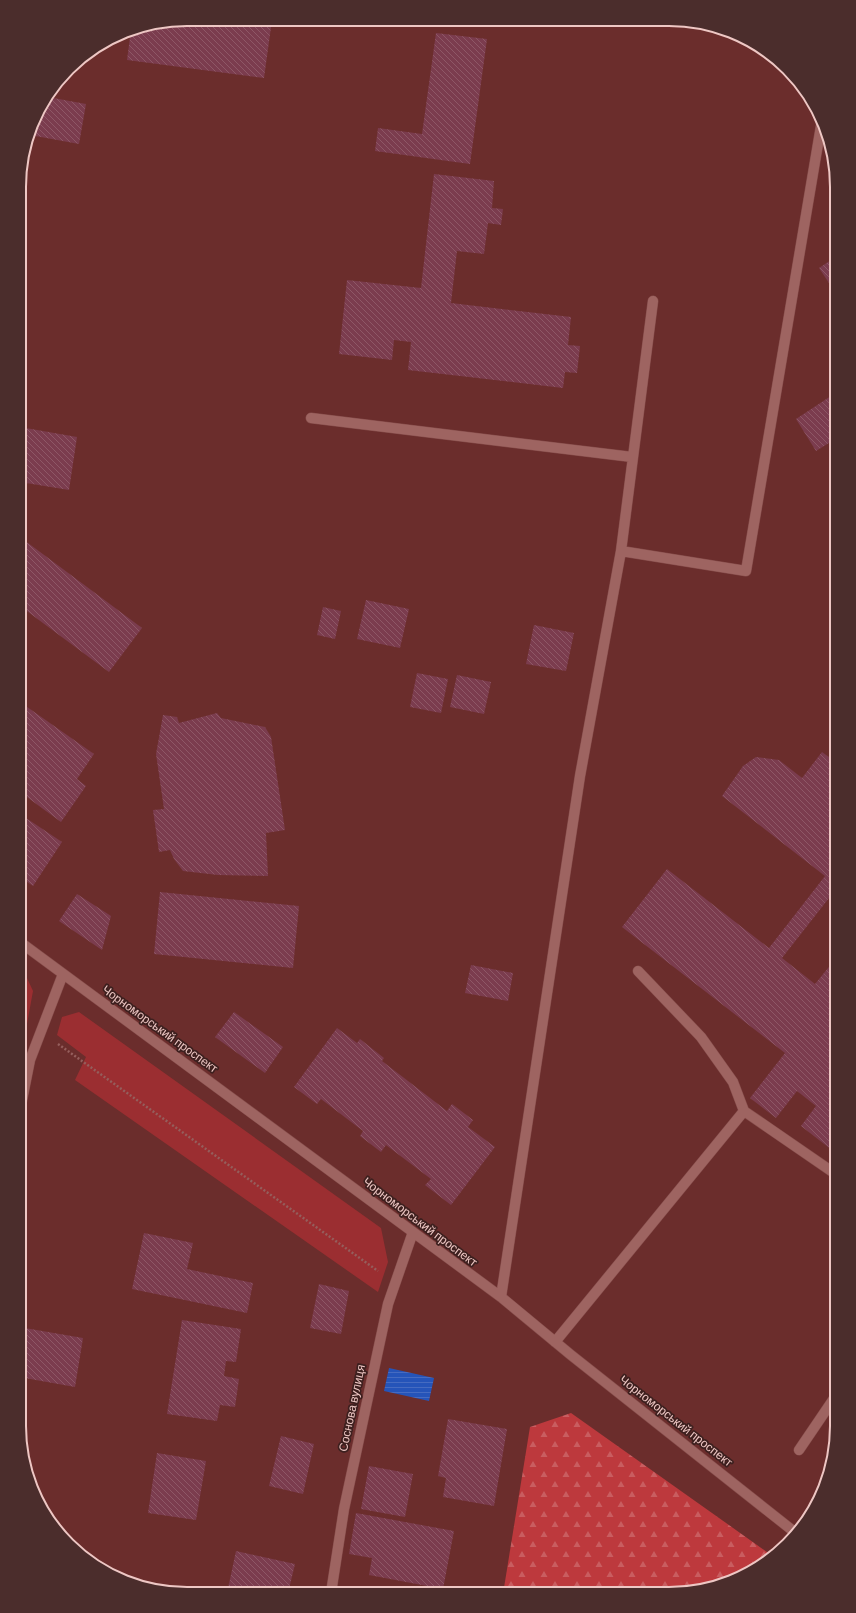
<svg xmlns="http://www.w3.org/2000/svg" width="856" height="1613" viewBox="0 0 856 1613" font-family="Barlow,sans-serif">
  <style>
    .green { fill: #9b2e31 }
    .forest { fill: url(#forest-firs) }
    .water { fill: url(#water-rules) }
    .building { fill: url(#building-back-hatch) }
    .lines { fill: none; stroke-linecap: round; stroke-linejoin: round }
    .minor-casing { stroke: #854c4a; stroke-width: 11 }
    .path { stroke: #955e5c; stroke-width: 2.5; stroke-dasharray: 2 2; stroke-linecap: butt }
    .minor { stroke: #9e6461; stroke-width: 10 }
    .labels { text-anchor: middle; stroke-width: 3.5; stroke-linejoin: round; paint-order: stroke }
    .street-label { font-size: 12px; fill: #eec7c4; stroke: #3d201f }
    .rim { fill: none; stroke: #eec7c4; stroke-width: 2 }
  </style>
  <defs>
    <pattern id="forest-firs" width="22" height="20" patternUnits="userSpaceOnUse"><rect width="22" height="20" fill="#bd393d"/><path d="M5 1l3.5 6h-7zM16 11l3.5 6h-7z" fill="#c95d60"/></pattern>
    <pattern id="water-rules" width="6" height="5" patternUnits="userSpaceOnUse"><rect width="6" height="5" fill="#2554b9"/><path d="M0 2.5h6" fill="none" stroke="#456bc1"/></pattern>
    <pattern id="building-back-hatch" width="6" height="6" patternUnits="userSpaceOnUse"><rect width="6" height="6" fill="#7b3c4e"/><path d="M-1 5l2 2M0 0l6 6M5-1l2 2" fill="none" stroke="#8e5766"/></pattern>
  </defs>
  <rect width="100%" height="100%" fill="#6b2d2c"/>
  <path class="green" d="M20,972L27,978L33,991L23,1046L19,1044Z
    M79,1012L381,1228L388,1262L378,1292L75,1080L86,1057L57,1035L62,1017Z"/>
  <path class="forest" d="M571,1413L774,1557L723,1585L669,1594H503L530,1427Z"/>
  <path class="water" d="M389,1368L434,1378L429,1401L384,1391Z"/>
  <path class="building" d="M187,19L272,20L264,78L127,60L131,30Z
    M436,33L487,39L470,164L375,151L378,128L422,134Z
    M48,97L86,104L79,144L30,135L36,112Z
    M434,174L494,181L492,208L503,209L501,225L488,223L484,254L457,251L451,303L571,317L568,345L580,346L577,373L565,372L563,388L408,370L411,342L394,340L392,360L339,354L347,280L421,288Z
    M837,256V295L819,268Z
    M837,392V438L816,451L796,419Z
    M20,427L77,437L69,490L20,482Z
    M20,537L142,628L109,672L20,606Z
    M366,600L409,609L400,648L357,639Z
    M323,607L341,611L335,639L317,635Z
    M534,625L574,633L566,671L526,664Z
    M417,673L448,679L441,713L410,707Z
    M457,675L491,682L484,714L450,707Z
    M20,702L94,754L77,779L86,786L61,822L20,792Z
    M217,713L221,718L265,727L271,737L285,830L266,833L268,876L218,875L183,871L174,859L170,850L159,852L153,810L164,809L156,754L163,715L177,717L179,723Z
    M822,752L837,763V896L833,893L782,958L815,984L837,957V1154L801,1126L816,1106L797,1091L776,1118L750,1098L785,1053L622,927L667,869L769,948L825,876L722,796L743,766L756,757L779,760L802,778Z
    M20,814L62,842L33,886L20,877Z
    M160,892L299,906L293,968L154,954Z
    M77,894L111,916L102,950L59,921Z
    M471,965L513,973L508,1001L465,993Z
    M234,1012L283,1047L265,1073L215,1037Z
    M337,1028L357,1043L360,1039L384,1058L382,1061L447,1111L452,1104L473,1120L468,1127L495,1147L451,1205L425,1185L431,1179L386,1145L381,1152L360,1136L363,1131L321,1099L317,1104L294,1087Z
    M144,1233L193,1243L187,1269L253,1283L247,1313L132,1289Z
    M319,1284L349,1291L341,1334L310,1328Z
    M182,1320L241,1329L236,1362L226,1361L224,1376L239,1379L235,1407L220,1405L217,1421L167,1414Z
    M19,1327L83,1338L75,1387L19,1377Z
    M448,1419L507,1429L494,1506L443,1497L446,1478L438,1476Z
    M281,1436L314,1444L303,1494L269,1486Z
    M157,1453L206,1461L196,1520L148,1513Z
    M369,1466L413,1474L405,1517L361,1509Z
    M356,1513L454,1531L443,1589L369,1575L372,1558L349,1554Z
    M236,1551L295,1564L288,1593H227Z"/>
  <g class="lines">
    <defs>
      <path id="minor" d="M311,418L632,457
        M621,551L746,571L822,120
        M20,942L501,1297L571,1355L797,1534
        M638,971L701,1037L733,1082L744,1111L837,1175
        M19,1115L30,1060L63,974
        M501,1297L580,776L621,551L653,301
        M555,1342L744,1111
        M799,1450L837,1394
        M331,1593L344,1509L388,1304L413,1232"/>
    </defs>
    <use href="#minor" class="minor-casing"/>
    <path class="path" d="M19,1016L25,1020
      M58,1044L378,1271"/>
    <use href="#minor" class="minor"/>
  </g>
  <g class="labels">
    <g class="street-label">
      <text transform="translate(160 1029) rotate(36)" y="4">Чорноморський проспект</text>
      <text transform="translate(420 1222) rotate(37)" y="4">Чорноморський проспект</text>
      <text transform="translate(352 1408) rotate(-78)" y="4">Соснова вулиця</text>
      <text transform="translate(676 1421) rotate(38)" y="4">Чорноморський проспект</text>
    </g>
  </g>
  <path d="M0 0H856V1613H0ZM187 26H669A161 161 0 0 1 830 187V1426A161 161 0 0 1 669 1587H187A161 161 0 0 1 26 1426V187A161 161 0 0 1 187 26Z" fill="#4b2d2c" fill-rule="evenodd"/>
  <path class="rim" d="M187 26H669A161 161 0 0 1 830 187V1426A161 161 0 0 1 669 1587H187A161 161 0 0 1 26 1426V187A161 161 0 0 1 187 26Z"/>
</svg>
